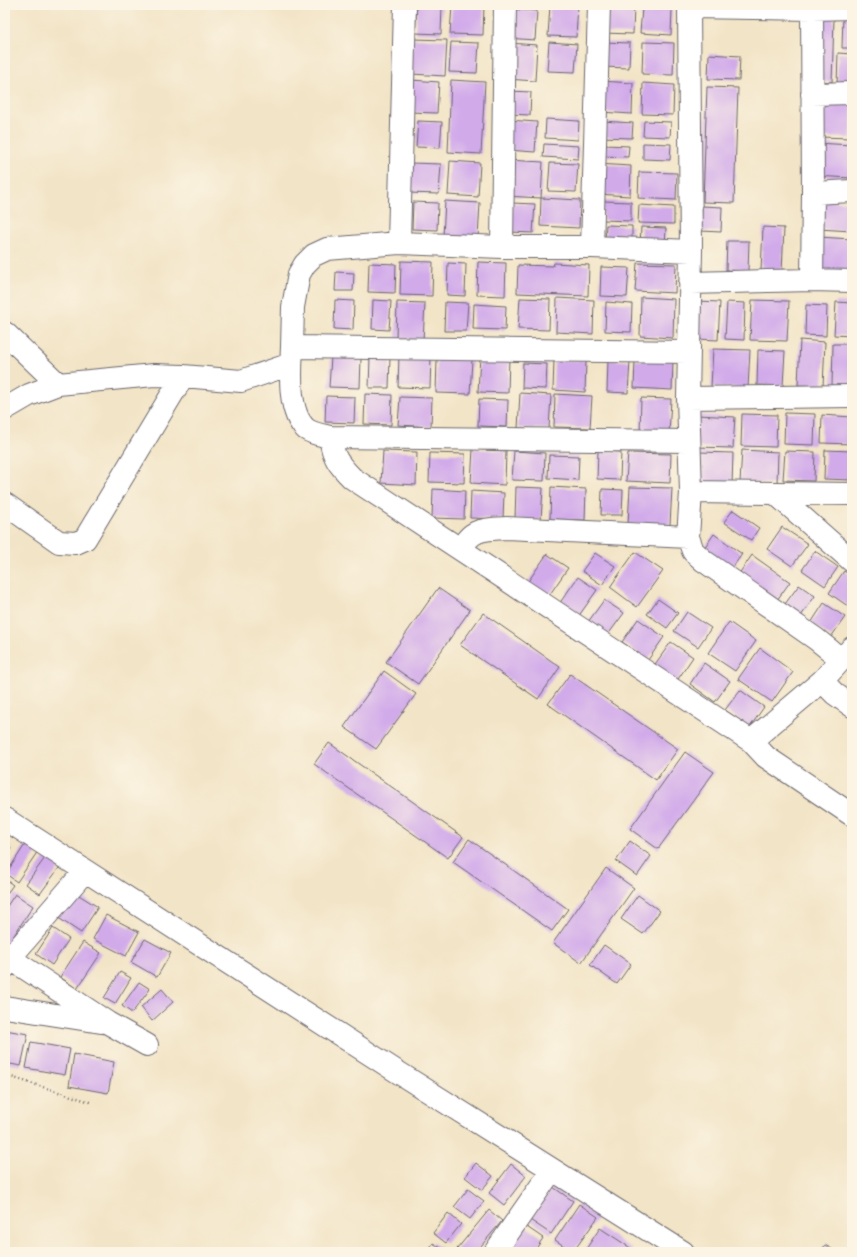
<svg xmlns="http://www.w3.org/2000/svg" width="857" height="1257" viewBox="0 0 857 1257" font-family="'Comic Neue',sans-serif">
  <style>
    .building { fill: #d1aaea }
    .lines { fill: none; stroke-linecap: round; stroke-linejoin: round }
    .minor-casing { stroke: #6b666c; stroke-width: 24 }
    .path { stroke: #6b666c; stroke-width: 2.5; stroke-dasharray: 1 3; stroke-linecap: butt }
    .minor { stroke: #fff; stroke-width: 22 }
  </style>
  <rect width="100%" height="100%" fill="#fcf5e5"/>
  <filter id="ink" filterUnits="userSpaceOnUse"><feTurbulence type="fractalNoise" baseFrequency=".025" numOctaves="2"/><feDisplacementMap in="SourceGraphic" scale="8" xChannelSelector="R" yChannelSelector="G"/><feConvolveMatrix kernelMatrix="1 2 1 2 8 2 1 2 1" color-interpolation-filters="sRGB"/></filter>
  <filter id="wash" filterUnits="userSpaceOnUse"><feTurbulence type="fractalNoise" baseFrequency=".012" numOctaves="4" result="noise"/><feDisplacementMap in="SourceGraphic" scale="16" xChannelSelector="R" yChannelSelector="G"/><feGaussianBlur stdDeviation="0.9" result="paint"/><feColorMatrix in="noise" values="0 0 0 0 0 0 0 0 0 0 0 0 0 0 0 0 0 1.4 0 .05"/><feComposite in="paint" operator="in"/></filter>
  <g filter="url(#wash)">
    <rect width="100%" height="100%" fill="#f2e4c6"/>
    <g id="blocks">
      <path class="building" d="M417,5H442L441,34L415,33Z
        M452,5H484L483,35L450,34Z
        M550,5H578L576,37L548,36Z
        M604,5H634L633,34L603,33Z
        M642,8L672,9L671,35L640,33Z
        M507,9L537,11L535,40L506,38Z
        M843,16H852V48H842Z
        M820,17L834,18L832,82L817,81Z
        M413,39L447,40L445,76L411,74Z
        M451,42L479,43L477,73L449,72Z
        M549,42L577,44L575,72L547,71Z
        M603,42L630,43L629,68L602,67Z
        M643,42L674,43L673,75L642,74Z
        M509,43L537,45L535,81L507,79Z
        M838,53L852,54V85L837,84Z
        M709,54L740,56L739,80L708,79Z
        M411,80L439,82L437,113L409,112Z
        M451,80L485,82L481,154L448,152Z
        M601,81L633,83L632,114L600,112Z
        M643,83L674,85L673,115L642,114Z
        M707,87L738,88L734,203L703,202Z
        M509,91L531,92L530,115L508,114Z
        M820,103L852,105L851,138L819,137Z
        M546,119L579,121L578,140L545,138Z
        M508,120L537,122L535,152L507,150Z
        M418,121L442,122L440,148L416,147Z
        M601,121L633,123L632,138L600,137Z
        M644,121L671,122L670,137L643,136Z
        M643,143L671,144L670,160L643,159Z
        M816,143L852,145V178L814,176Z
        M544,144L579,146L578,159L543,157Z
        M603,145L629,146L628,157L602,156Z
        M507,160L543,162L541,198L505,196Z
        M450,161L480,163L478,197L448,195Z
        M410,163L441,164L439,194L408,193Z
        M550,163L578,164L576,192L548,191Z
        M597,164L631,166L630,196L596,194Z
        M639,172L677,173L676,200L638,198Z
        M541,198L580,200L579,228L540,226Z
        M445,201L480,203L478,238L443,237Z
        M603,201L631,202V221L603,220Z
        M819,201L852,202V231L818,229Z
        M413,202L438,203L437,230L412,229Z
        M512,203L535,204L533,233L510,232Z
        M639,205L674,207V224L638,223Z
        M702,206L722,207L721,232L701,231Z
        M606,225L632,226V243L605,241Z
        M641,227L666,228L665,246L640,245Z
        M763,227L784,228L782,272L761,271Z
        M818,237L852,239V272L817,270Z
        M727,241H749L748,271L726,270Z
        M401,261L433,262L432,296L400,295Z
        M478,262L506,263L505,296L477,295Z
        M369,263L396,264L395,293L368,292Z
        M448,263L466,264L465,296L447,295Z
        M554,263L589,265L588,296L517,293L518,265L553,266Z
        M637,263L676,264L675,293L635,291Z
        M601,267L629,268L627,297L600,296Z
        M336,272L354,273L353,291H335Z
        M641,297L674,299L673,338L640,336Z
        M520,298L550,299L549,330L518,329Z
        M557,298L594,300L593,334L556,332Z
        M335,300L354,301L353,330L334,329Z
        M373,300L391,301L389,330L372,329Z
        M752,300L789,301L787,341L750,340Z
        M698,301L720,302L718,340L697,339Z
        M397,302L425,303L423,340L396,339Z
        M445,302L468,303L466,331H444Z
        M606,302L632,304L631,332L605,331Z
        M727,302L745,303L744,340L725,339Z
        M836,302L852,303V336L834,335Z
        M474,304L506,306L505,330L473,329Z
        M806,305L827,306L826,336L805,335Z
        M800,340L825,342L823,386L798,385Z
        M833,344H852V387L832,386Z
        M713,349L750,350L748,388L711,387Z
        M758,350L785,351L783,386L757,385Z
        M399,355L431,356L430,388L398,387Z
        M480,356L509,357L508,393L478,392Z
        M331,357L361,358L360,388L329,387Z
        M370,357H390L389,388H369Z
        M437,359L472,360L470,394L436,393Z
        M554,360L586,361L585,392L553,390Z
        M608,360L630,361L628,393L607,392Z
        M635,360L673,361L672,390L634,388Z
        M523,363L547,364L546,389L522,388Z
        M520,393L551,395L549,429L518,428Z
        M365,394L392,395L391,425L364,424Z
        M555,394L592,396L590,428L554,427Z
        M326,396L355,397L354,423L325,422Z
        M400,397L432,398L431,427L398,425Z
        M641,398L671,399L669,435L640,433Z
        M479,399L508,400L507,427L478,426Z
        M785,413L815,414L814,445L784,444Z
        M742,414L777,415L776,447L741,446Z
        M697,415L735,417L733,448L696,447Z
        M822,415L852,417V444L821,443Z
        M473,449L506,451L505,485L471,483Z
        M742,450L778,452L777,484L740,482Z
        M825,450L852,451V480L824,479Z
        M383,451L417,452L416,485L381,483Z
        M514,451L545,453L544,481L512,480Z
        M598,451L621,452L620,480L597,479Z
        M785,451L815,452L814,481L783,480Z
        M699,452L733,453L732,486L698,484Z
        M430,453L465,454L464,483L429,482Z
        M628,453L671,454L670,483L626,481Z
        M549,455L579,456L578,480L548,478Z
        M516,487L543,488L541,520L515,519Z
        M551,487L586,489L585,520L550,519Z
        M630,487L672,488L670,525L628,524Z
        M433,489L465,491L464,519L432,518Z
        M602,489L623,490L622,515H601Z
        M471,491L504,493L503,519L470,518Z
        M733,510L759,528L751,540L724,522Z
        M782,527L808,544L792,566L767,549Z
        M714,534L742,554L730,571L702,551Z
        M815,551L838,567L825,586L802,570Z
        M635,552L663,571L637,607L610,587Z
        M595,553L615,566L602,585L582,571Z
        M547,554L568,568L548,597L527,583Z
        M752,555L790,582L772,607L734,581Z
        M844,571L852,576V609L829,593Z
        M578,577L597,590L578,617L559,604Z
        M799,585L815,596L801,616L785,604Z
        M438,588L470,610L418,684L386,662Z
        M658,599L678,613L667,628L647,614Z
        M604,600L624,613L607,636L588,622Z
        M824,603L845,617L831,637L811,623Z
        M687,612L711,628L698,647L674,631Z
        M483,613L560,667L538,699L460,645Z
        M638,619L664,637L648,660L622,642Z
        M729,622L756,641L735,671L708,653Z
        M671,642L693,657L676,682L653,667Z
        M760,648L793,672L772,702L738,679Z
        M704,663L730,681L715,702L690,684Z
        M384,671L416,694L376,749L344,727Z
        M570,674L678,749L656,780L548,704Z
        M740,690L764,707L750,727L725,710Z
        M329,743L463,837L448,858L314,764Z
        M685,752L714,772L658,849L630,829Z
        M469,839L568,909L552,931L453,862Z
        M630,841L651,856L637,876L616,861Z
        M26,843L38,851L17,882L6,874Z
        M5,844L11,848L5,858Z
        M50,851L64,861L40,894L26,884Z
        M606,868L634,888L581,963L553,943Z
        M5,879L13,885L5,896Z
        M74,892L98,907L81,933L57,917Z
        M15,894L33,906L9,943L5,941V909Z
        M638,895L660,911L643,934L621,919Z
        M106,915L139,932L126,956L93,939Z
        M53,928L69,939L52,965L36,954Z
        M145,939L171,953L157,977L131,962Z
        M83,942L101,953L77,989L60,977Z
        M604,945L631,964L617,984L590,965Z
        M120,972L131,978L115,1004L104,998Z
        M139,982L150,989L132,1013L122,1006Z
        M162,989L173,1002L152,1021L141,1007Z
        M5,1030L28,1034L21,1066L5,1063Z
        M31,1042L70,1049L65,1075L26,1068Z
        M74,1054L114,1062L108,1093L69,1086Z
        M476,1163L493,1176L482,1190L465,1177Z
        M511,1164L526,1176L504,1205L489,1193Z
        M553,1187L573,1201L551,1234L530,1220Z
        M468,1189L484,1201L470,1219L454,1207Z
        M579,1204L598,1217L573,1252L555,1240Z
        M489,1210L502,1221L476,1252H460L457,1249Z
        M448,1213L461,1224L446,1243L433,1233Z
        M524,1225L543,1238L534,1252H508Z
        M600,1228L632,1249L630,1252H584Z
        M433,1243L447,1252H427Z
        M825,1245L837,1252H821Z"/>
    </g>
  </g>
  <g filter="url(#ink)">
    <use href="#blocks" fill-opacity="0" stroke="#6b666c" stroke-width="1"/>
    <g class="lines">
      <defs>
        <path id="minor" d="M689,5L691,251L688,398L691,492L688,537L693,551L704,561L816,639L841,659
          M689,7L812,9
          M852,8L812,9L813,193L852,191
          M812,94L852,93
          M399,243L405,5
          M502,247L505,5
          M592,247L599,5
          M812,280L813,193
          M690,283L812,280L852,281
          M5,333L58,384
          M292,347L293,307L299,274L305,264L314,255L327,249L399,243L502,247H592L691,251
          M688,398L852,396
          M5,409L29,395L58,384L154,375L183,376L241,381L291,364
          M330,437C322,435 313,434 306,429C287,412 291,369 292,347L688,352
          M689,441L330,437C333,457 338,464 352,478L751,741
          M691,492L852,494
          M775,493L852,561
          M5,504L59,542L76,543L85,539L183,376
          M462,550C469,528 487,529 507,528L688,537
          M852,648L822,681L751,741L766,757L852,815
          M822,681L835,694L852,706
          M5,819L396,1071L683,1252
          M5,955L108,1023L147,1045
          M5,967L9,959L85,871
          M5,1007L101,1022
          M495,1252L552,1170"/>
      </defs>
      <use href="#minor" class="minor-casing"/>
      <path class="path" d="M5,1075L90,1102"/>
      <use href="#minor" class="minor"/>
    </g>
  </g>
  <rect width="857" height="1257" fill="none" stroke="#fcf5e5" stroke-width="20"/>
</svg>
